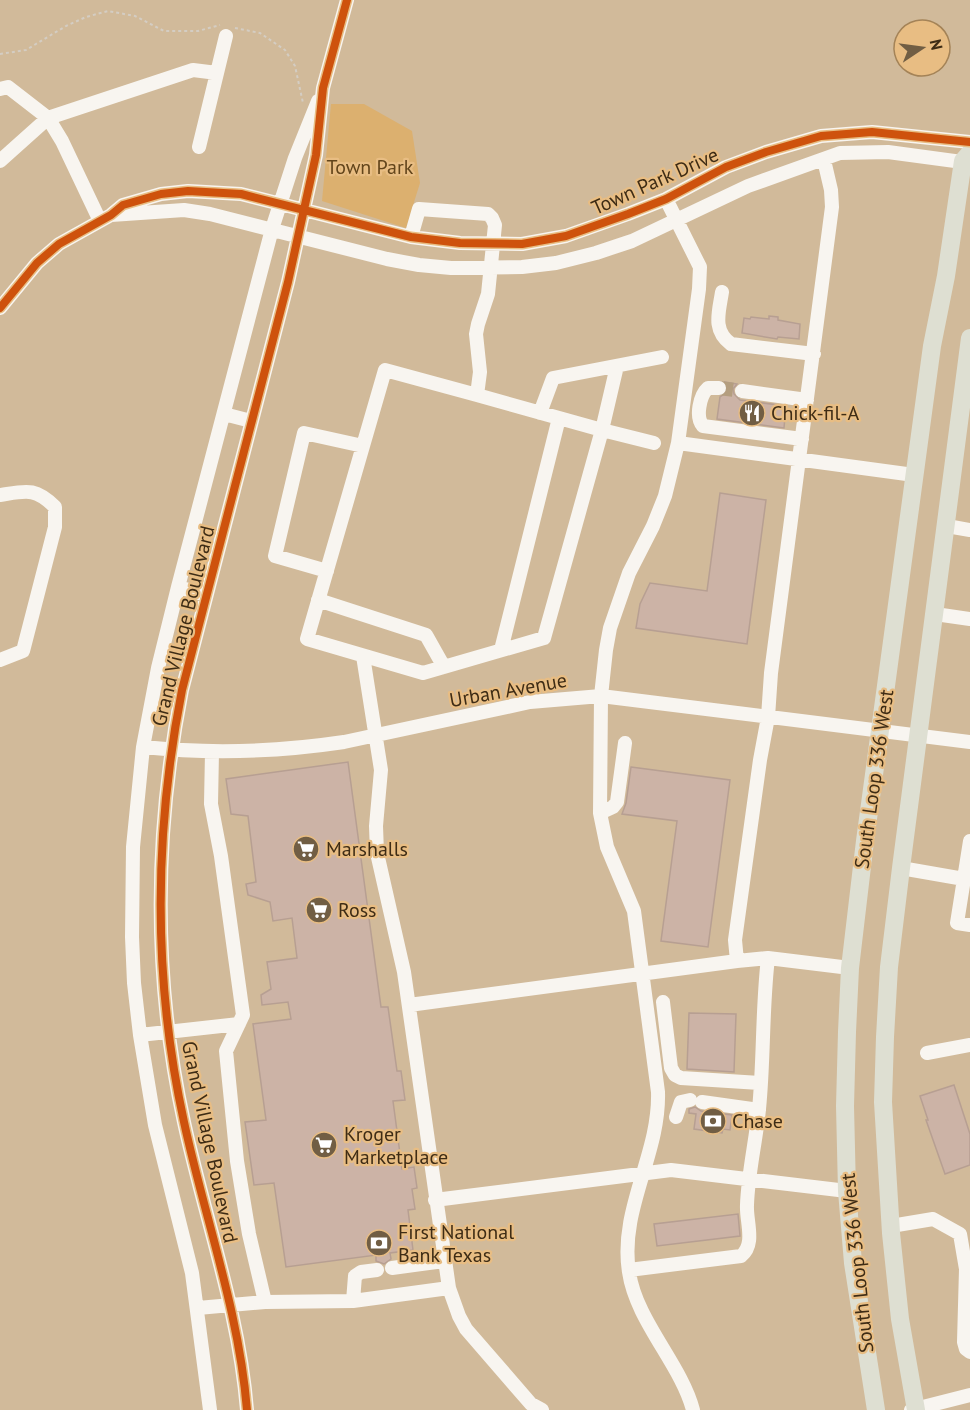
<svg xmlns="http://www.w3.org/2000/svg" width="970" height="1410" viewBox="0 0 970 1410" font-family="'PT Sans',sans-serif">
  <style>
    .green { fill: #dcb06f }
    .building { fill: #ccb3a6; stroke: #b79f92; stroke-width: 1.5 }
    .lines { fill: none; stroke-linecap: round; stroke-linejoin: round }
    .minor-tunnel { stroke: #b49e7f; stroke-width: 14; stroke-dasharray: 14 7; stroke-linecap: butt }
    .path { stroke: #d4cdc3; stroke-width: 2; stroke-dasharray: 3 3; stroke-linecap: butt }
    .minor { stroke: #f8f5f0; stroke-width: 14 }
    .major { stroke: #dedfd2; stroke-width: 18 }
    .cycleway-casing { stroke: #e8bd83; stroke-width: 11 }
    .cycleway { stroke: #ce520d; stroke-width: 8 }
    .labels { text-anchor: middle; stroke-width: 4.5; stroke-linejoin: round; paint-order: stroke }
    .park-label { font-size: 20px; fill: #62451b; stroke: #e8bd83 }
    .street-label { font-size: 20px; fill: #3e2c15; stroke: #e8bd83 }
    .poi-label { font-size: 20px; fill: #3e2c15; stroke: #e8bd83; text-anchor: start }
  </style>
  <rect width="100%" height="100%" fill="#d1ba9a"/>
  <path class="green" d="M331,104H364L412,131L420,183L406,228L322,201Z"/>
  <path class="building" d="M769,316L778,317V320L800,324L799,339L778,337L777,339L742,333L744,318L750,319L751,317L769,319Z
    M725,382L737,384L733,389L734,394L740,400L786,406L784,428L717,419L720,397L726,393L728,389Z
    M720,493L766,500L747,644L636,628L640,604L650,583L707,591Z
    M348,762L381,1007H388L397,1071H401L405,1100L393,1101L402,1169L414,1167L417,1188L412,1189L415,1209L408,1210L413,1250L390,1253L391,1259L384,1264L376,1261V1255L286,1267L274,1183L254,1185L245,1122L266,1120L253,1024L291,1019L288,1002L262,1005L261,995L271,989L267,962L297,958L292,918L273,921L270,902L248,895L246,884L256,882L248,816L231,814L226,779Z
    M631,767L730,780L708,947L661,941L677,821L622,814L626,803Z
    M689,1013L736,1014L734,1072L687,1069Z
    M954,1085L970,1134V1165L945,1174L926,1120H928L920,1096Z
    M695,1107L701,1111L732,1115L730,1130L723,1129L722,1133L694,1129L696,1114L689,1113V1109Z
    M738,1214L740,1236L657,1246L654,1224Z"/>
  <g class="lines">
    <path class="minor-tunnel" d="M719,388L742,391"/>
    <path class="path" d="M235,28L260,33L285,50L295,66L303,103
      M0,54L26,50L66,26L86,17L108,11L135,16L164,31H198L220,25"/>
    <path class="minor" d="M0,89L8,87L48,118L62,141L100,221
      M199,147L226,36
      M0,161L48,118L193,70L217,73
      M666,199L700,267L699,289L678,443L914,475
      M111,215L184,210L210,214L387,259L419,265L451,268L522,267L556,263L596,253L632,241L748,186L840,153L888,152L970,163
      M411,237L419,209L488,214L492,218L495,225L488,294L478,324L476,334L480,372L477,395L385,370L307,639L423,673L544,638L602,430L477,395
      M722,292C719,312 712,330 731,344L814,354
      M0,308L37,263L59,244L111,215L123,205L161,194L188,191L241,194L411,237L460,243L522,244L566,236L628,214L666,199L726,167L766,152L821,136L872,132L970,142
      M617,366L602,430L654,443
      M719,388H708C700,395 695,417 703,426L802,439
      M742,391L807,400
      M540,413L553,378L662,357
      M224,414L251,421
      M678,443L665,496L653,526L629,573L610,628L606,650L601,696L600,813L607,847L634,911L658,1092C660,1154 619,1209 629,1272C636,1321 681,1364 693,1410
      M0,495C26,491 35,487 55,507V527L23,651L0,660
      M947,526L970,530
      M327,571L275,556L304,433L363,446
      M178,587L206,595
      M318,600L426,635L444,667
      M935,614L970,619
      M501,650L559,418
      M143,747C210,754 277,752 344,742L530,702L601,696L970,742
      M212,752L211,804L221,856L243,1015L226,1051L237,1161L249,1234L265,1302
      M600,813L613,807L617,802L625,743
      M970,841L957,923L970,925
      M901,868L964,879
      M737,961L735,940L760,760L768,717L771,673L832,207L831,190L824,160
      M663,1002L671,1068L675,1075L681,1078L760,1083
      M409,1005L737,961L768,958L850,968
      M140,1035L239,1024
      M927,1053L970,1045
      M702,1102L759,1110
      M676,1117L681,1102L690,1100
      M435,1200L671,1170L847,1191
      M891,1226L933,1219L960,1234L966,1269H970
      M392,1268L444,1261
      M966,1269L964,1342L966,1349L970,1352
      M629,1270L741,1256C756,1244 746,1222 747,1205C748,1173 756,1141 759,1109C764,1059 762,1008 768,958
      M449,1288L459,1316L466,1329L531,1404L542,1410
      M353,1301L355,1276L361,1272L377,1270
      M198,1308L265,1302L353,1301L449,1288L404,972L377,853L376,826L381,770L363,656
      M210,1410L192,1273L155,1125L140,1035L134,983L132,937L133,847L143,747L158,668L178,587L272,229L295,158L318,101
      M247,1410C239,1311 205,1219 184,1122C153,980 154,833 182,690L288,282L316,155L323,88L347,0
      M911,1410L970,1395"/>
    <path class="major" d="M876,1410L853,1263L847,1191L845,1106L847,1032L850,968L865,841L932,346L946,276L963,161L970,153
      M916,1410L900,1319L891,1233L883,1102L885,1037L889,967L901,868L970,338"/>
    <defs>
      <path id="cycleway" d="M0,308L37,263L59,244L111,215L123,205L161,194L188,191L241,194L411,237L460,243L522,244L566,236L628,214L666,199L726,167L766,152L821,136L872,132L970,142
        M247,1410C239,1311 205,1219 184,1122C153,980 154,833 182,690L288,282L316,155L323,88L347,0"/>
    </defs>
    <use href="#cycleway" class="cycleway-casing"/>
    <use href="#cycleway" class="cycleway"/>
  </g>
  <defs>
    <symbol id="restaurant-disc" viewBox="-11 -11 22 22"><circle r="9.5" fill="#715e44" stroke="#e8bd83"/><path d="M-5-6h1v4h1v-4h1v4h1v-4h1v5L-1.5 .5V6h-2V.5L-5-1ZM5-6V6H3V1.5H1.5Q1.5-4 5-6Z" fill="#fff"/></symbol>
    <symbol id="supermarket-disc" viewBox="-11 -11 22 22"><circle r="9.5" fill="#715e44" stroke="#e8bd83"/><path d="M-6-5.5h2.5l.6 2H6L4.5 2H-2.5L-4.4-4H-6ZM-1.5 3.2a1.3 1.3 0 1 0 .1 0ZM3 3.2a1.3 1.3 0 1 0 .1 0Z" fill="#fff"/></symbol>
    <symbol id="bank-disc" viewBox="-11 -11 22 22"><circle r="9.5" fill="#715e44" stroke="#e8bd83"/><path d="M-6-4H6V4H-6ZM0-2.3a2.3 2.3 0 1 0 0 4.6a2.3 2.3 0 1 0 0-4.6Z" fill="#fff"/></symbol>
  </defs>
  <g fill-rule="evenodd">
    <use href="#restaurant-disc" x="737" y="398" width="30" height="30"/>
    <use href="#supermarket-disc" x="291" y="834" width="30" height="30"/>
    <use href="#supermarket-disc" x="304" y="895" width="30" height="30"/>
    <use href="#bank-disc" x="698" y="1106" width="30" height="30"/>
    <use href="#supermarket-disc" x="309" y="1130" width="30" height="30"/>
    <use href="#bank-disc" x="364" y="1228" width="30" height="30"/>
  </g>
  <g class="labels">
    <g class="park-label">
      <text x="370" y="174">Town Park</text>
    </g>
    <g class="street-label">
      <text transform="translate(655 181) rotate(-24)" y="7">Town Park Drive</text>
      <text transform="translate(183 626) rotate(-76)" y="7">Grand Village Boulevard</text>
      <text transform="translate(508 690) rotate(-10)" y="7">Urban Avenue</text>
      <text transform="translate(874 779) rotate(-82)" y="7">South Loop 336 West</text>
      <text transform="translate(210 1142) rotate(78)" y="7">Grand Village Boulevard</text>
      <text transform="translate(857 1263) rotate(-96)" y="7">South Loop 336 West</text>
    </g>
    <g class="poi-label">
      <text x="771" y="420">Chick-fil-A</text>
      <text x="326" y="856">Marshalls</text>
      <text x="338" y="917">Ross</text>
      <text x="732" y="1128">Chase</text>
      <text x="344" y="1141">Kroger<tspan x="344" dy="23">Marketplace</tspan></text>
      <text x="398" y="1239">First National<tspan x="398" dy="23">Bank Texas</tspan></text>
    </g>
  </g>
  <g transform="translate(922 48) rotate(77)"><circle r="28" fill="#e8bd83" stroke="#a48357" stroke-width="1.5"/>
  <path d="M0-4.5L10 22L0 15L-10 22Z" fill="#715e44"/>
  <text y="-9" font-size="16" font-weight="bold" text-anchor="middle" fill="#3e2c15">N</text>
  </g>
</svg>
